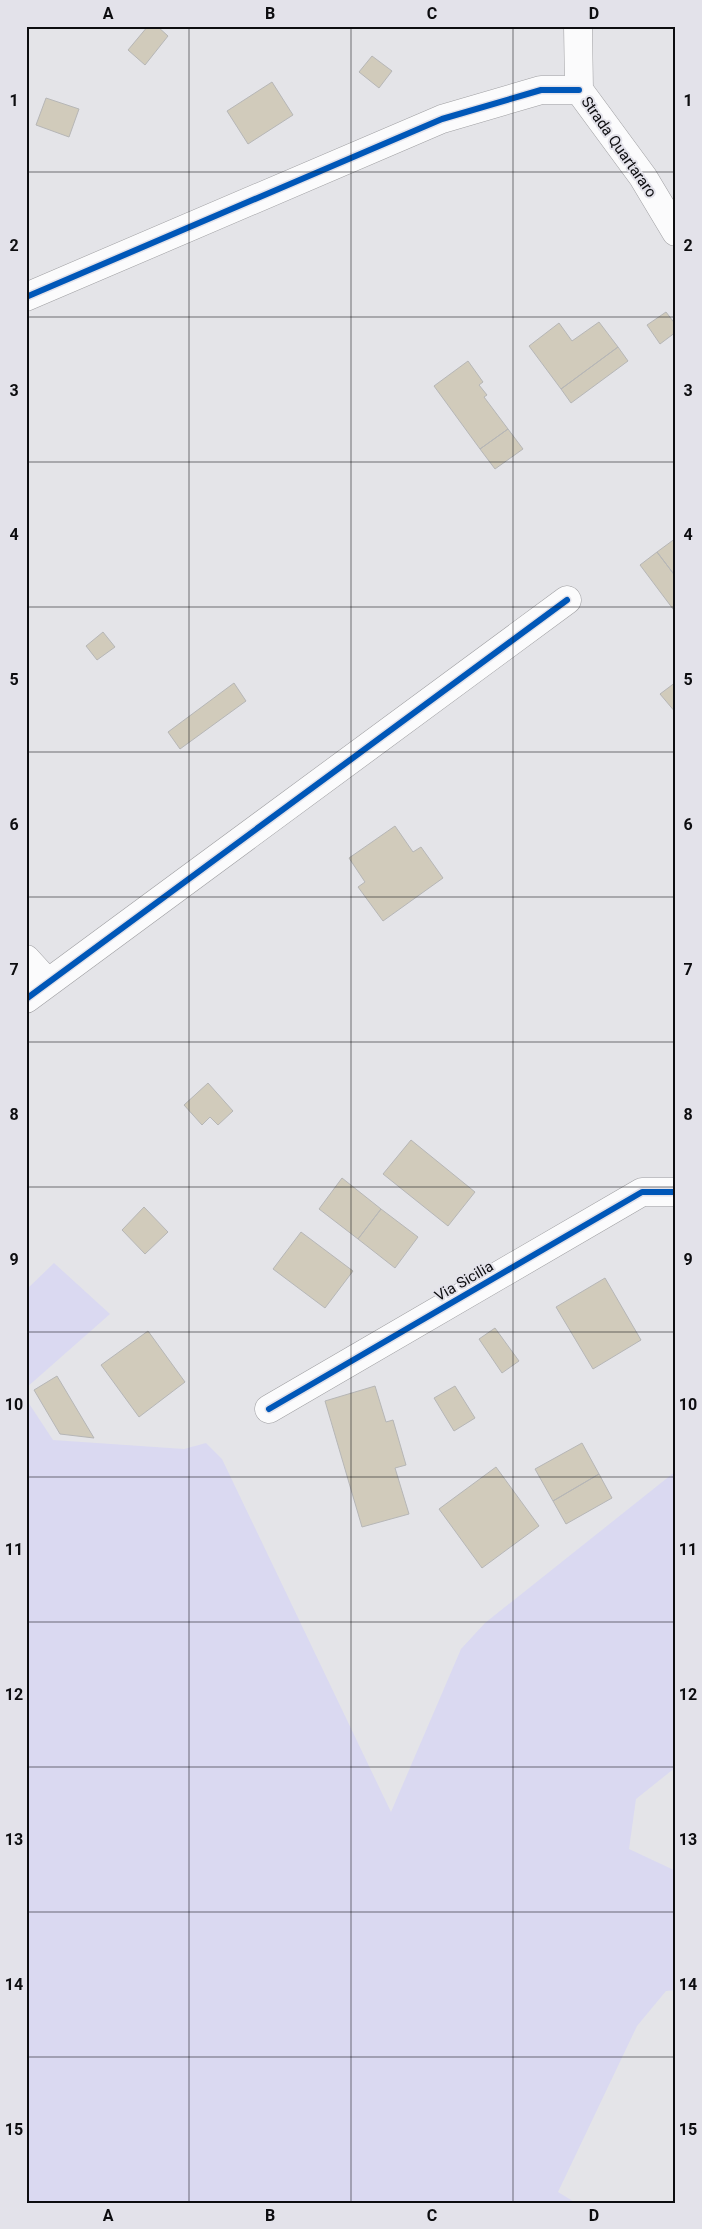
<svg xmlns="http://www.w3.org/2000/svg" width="702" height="2229" viewBox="0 0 702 2229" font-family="Roboto,sans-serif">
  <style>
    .green { fill: #dad9f1 }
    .building { fill: #d1cbbb; stroke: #b6b6b6 }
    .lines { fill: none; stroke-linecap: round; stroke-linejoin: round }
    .minor-casing { stroke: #9e9ea1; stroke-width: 29 }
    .minor { stroke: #fbfbfc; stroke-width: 28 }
    .cycleway-casing { stroke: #e3e2ea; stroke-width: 9 }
    .cycleway { stroke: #0057b8; stroke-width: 6 }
    .grid { fill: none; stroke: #0d0d10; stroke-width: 1; stroke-opacity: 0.55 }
    .labels { text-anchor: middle; stroke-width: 4; stroke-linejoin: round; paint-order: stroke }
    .street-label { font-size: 15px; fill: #0d0d10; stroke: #e3e2ea }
    .neatline { fill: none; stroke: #0d0d10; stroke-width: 2 }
    .grid-label { font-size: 16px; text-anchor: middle; font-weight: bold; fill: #0d0d10 }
  </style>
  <rect width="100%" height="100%" fill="#e4e4e8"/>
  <path class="green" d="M54,1263L110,1314L26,1388V1290Z
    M26,1399L53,1440L184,1449L206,1443L222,1459L391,1812L461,1649L485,1623L676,1471V1767L636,1799L629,1849L676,1871V1990L666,1991L637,2026L558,2192L576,2203H26Z"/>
  <path class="building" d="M148,26H157L168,36L145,65L128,50Z
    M372,56L392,71L379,88L359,72Z
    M272,82L293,115L248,144L227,111Z
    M46,98L79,109L69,137L36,125Z
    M666,312L676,325V332L660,344L647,325Z
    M599,322L618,347L561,389L529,346L559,323L572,341Z
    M618,347L628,361L571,403L561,389Z
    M468,361L483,382L479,385L487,395L484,397L508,429L480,449L434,386Z
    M508,429L523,449L495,469L480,449Z
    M676,538V577L657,552Z
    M657,552L676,577V613L640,565Z
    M103,632L115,647L97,660L86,646Z
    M676,682V713L660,694Z
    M234,683L246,701L180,749L168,732Z
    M395,826L413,852L421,847L443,878L383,921L358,887L365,882L349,858Z
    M208,1083L233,1111L218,1125L210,1117L202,1125L184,1105Z
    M411,1140L475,1192L448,1226L383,1174Z
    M342,1178L381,1209L358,1239L319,1209Z
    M144,1207L168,1232L145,1254L122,1230Z
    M381,1209L418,1237L395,1268L358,1239Z
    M301,1232L353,1271L325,1308L273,1269Z
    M605,1278L641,1340L593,1369L556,1307Z
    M495,1328L519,1361L502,1373L479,1339Z
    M148,1331L185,1382L139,1417L101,1365Z
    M57,1376L94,1438L60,1434L34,1390Z
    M375,1386L386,1422L393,1420L406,1465L395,1468L409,1514L362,1527L325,1401Z
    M455,1386L475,1418L454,1431L434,1398Z
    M582,1443L599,1474L553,1501L535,1469Z
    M496,1467L539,1526L482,1568L439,1509Z
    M599,1474L612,1498L566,1524L553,1501Z"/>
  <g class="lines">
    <defs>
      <path id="minor" d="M578,26L579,90L643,177L676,232
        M26,297L442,119L541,90H579
        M26,959L47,982
        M26,999L567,600
        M269,1409L642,1192H676"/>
    </defs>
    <use href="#minor" class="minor-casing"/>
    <use href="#minor" class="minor"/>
    <defs>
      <path id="cycleway" d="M26,297L442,119L541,90H579
        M26,999L567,600
        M269,1409L642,1192H676"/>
    </defs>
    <use href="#cycleway" class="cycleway-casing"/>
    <use href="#cycleway" class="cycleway"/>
  </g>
  <path class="grid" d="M189,26V2203M351,26V2203M513,26V2203M26,172H676M26,317H676M26,462H676M26,607H676M26,752H676M26,897H676M26,1042H676M26,1187H676M26,1332H676M26,1477H676M26,1622H676M26,1767H676M26,1912H676M26,2057H676"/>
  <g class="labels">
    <g class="street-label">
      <text transform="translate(619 147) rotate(55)" y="5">Strada Quartararo</text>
      <text transform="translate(464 1281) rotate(-30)" y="5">Via Sicilia</text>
    </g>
  </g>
  <rect width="702" height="2229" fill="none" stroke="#e3e2ea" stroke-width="55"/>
  <rect x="28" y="28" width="646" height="2174" class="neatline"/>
  <g class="grid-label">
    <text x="108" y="19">A</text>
    <text x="270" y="19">B</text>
    <text x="432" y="19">C</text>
    <text x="594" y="19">D</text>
    <text x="14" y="106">1</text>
    <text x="688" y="106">1</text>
    <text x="14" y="251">2</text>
    <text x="688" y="251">2</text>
    <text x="14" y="396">3</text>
    <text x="688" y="396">3</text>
    <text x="14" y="540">4</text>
    <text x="688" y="540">4</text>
    <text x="14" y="685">5</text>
    <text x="688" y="685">5</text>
    <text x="14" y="830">6</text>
    <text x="688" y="830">6</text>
    <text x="14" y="975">7</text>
    <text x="688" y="975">7</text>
    <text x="14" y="1120">8</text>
    <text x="688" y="1120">8</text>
    <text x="14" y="1265">9</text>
    <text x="688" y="1265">9</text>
    <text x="14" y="1410">10</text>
    <text x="688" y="1410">10</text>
    <text x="14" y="1555">11</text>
    <text x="688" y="1555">11</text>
    <text x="14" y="1700">12</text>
    <text x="688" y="1700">12</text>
    <text x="14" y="1845">13</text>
    <text x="688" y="1845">13</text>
    <text x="14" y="1990">14</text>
    <text x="688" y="1990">14</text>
    <text x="14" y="2135">15</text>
    <text x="688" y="2135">15</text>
    <text x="108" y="2221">A</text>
    <text x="270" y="2221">B</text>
    <text x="432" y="2221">C</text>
    <text x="594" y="2221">D</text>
  </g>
</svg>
